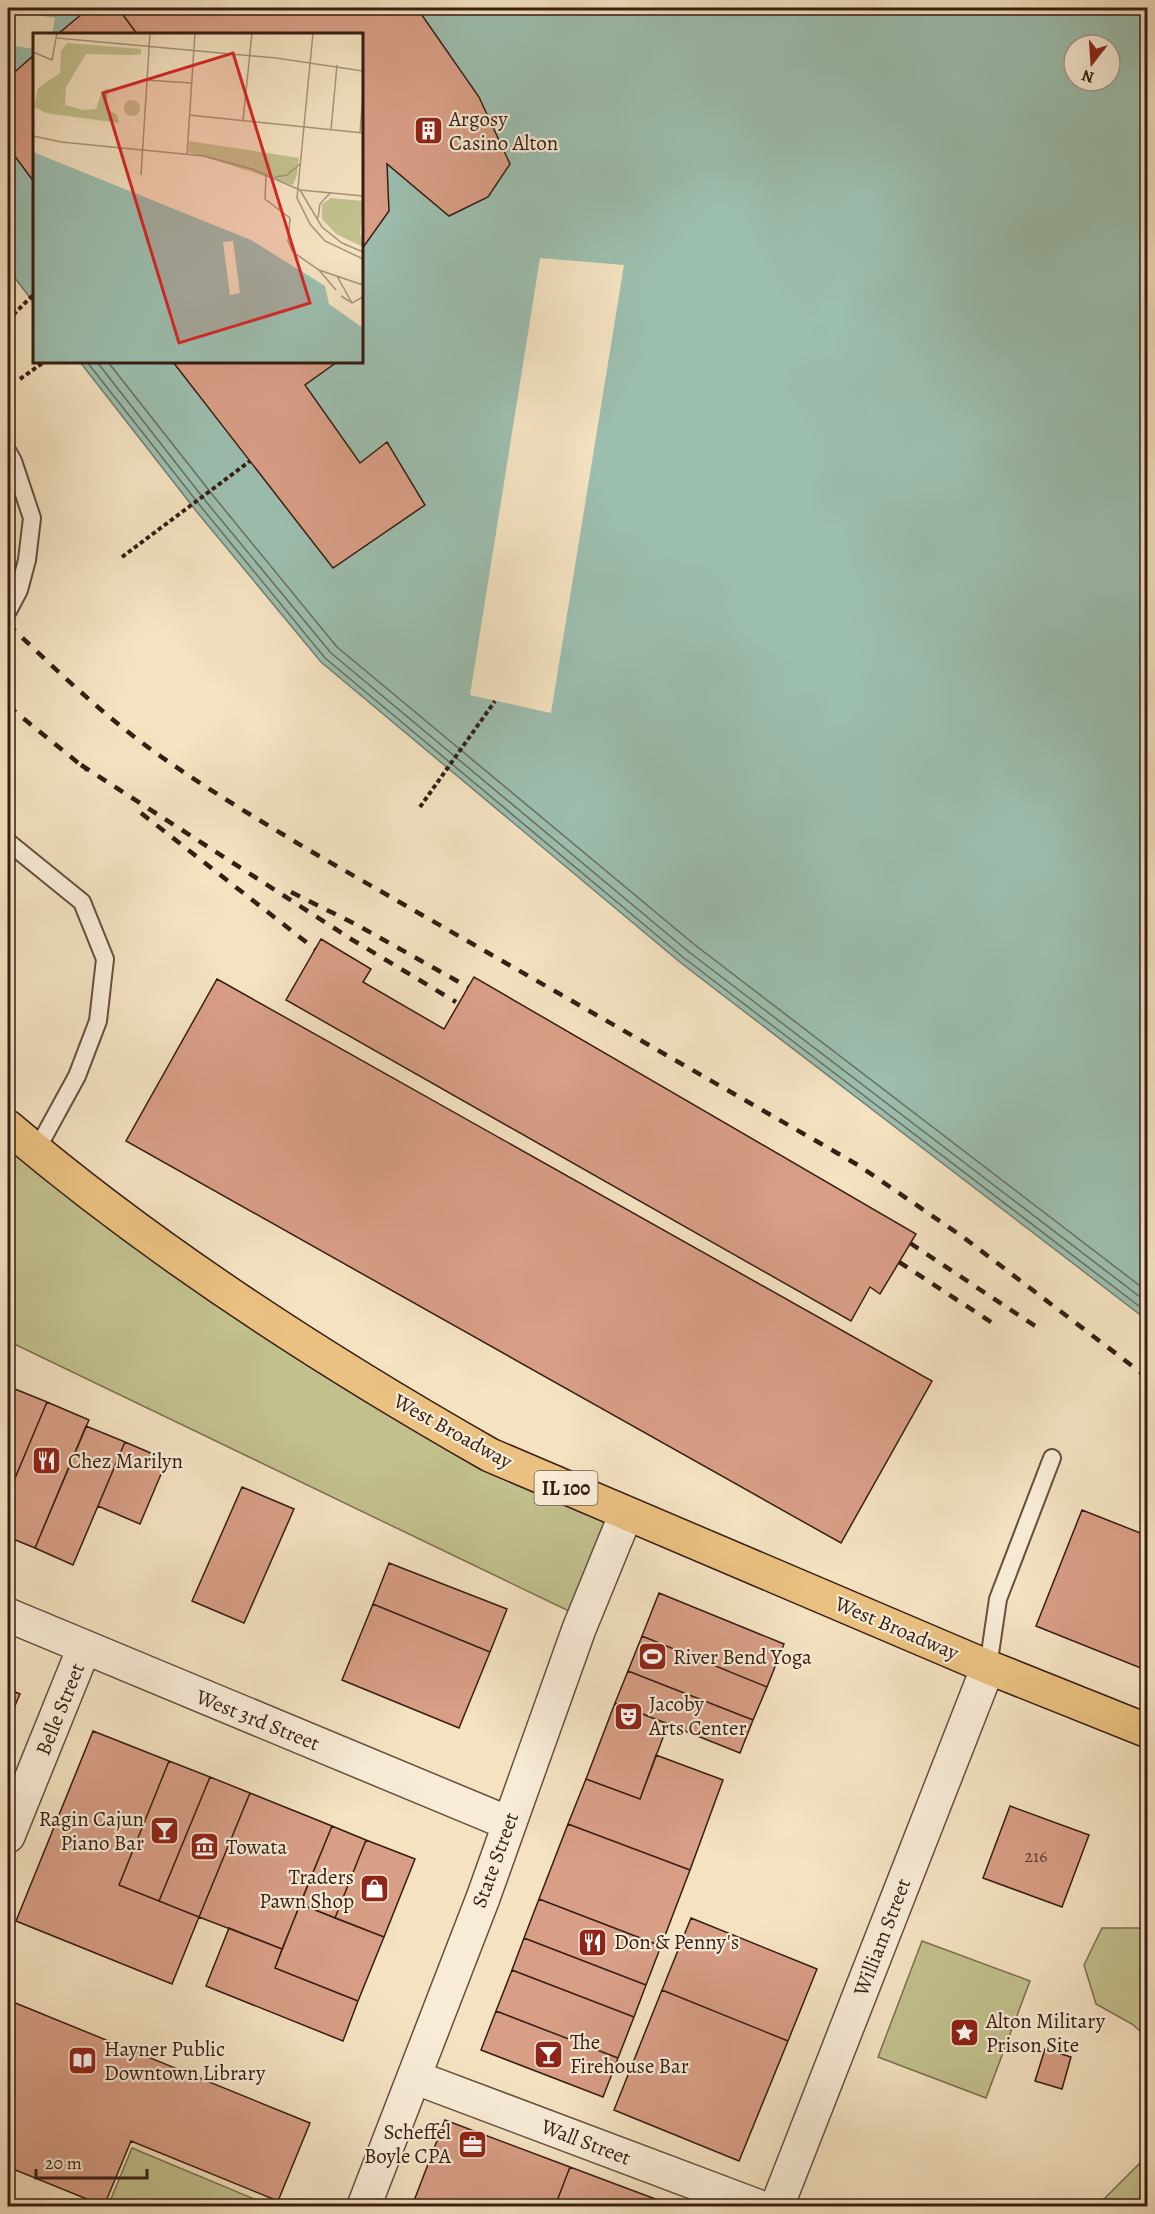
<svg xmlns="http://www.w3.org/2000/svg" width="1155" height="2214" viewBox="0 0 1155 2214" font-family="Alegreya,serif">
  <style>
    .green { fill: #c2c18e; stroke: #7c6f50; stroke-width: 1.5 }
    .water { fill: #9cbeaf; stroke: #737e70; stroke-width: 1.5; fill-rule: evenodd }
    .pier { fill: #f4e2c1 }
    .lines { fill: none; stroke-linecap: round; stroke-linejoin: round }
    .shore { stroke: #696e60; stroke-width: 1.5 }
    .building { fill: #d89e86; stroke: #361d12; stroke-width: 1.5 }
    .service-casing { stroke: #664e3e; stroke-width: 20 }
    .minor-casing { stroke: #664e3e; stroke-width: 36 }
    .primary-casing { stroke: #361d12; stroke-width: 36 }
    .path { stroke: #361d12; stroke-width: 4; stroke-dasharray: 4.5 3; stroke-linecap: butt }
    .service { stroke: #f8ecd7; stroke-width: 16 }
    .minor { stroke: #f8ecd7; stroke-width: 33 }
    .primary { stroke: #eac180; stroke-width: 33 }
    .rail { stroke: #361d12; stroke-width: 4.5; stroke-dasharray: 10 10; stroke-linecap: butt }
    .labels { text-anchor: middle; stroke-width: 4.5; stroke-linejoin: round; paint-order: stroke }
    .number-label { font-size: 18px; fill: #5e3d2f }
    .shield { fill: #f8ecd7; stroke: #705b4d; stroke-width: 1.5 }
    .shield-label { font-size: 20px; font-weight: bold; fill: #361d12 }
    .poi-label { font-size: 21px; fill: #361d12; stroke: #f8ecd7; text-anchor: start }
    .street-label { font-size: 21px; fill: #361d12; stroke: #f8ecd7 }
    .inset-road { fill: none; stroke: #a8937b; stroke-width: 1.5 }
    .view { fill: #d62828; fill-opacity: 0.15; stroke: #d62828; stroke-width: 3 }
    .inset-edge { fill: none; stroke: #361d12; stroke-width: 3 }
  </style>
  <rect width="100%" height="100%" fill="#f4e2c1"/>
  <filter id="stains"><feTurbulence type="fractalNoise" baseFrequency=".00333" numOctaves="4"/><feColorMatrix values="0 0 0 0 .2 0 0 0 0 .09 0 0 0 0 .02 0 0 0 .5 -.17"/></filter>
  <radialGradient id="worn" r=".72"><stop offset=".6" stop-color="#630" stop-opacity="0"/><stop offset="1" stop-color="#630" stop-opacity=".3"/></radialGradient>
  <path class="green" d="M8,1144L330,1372L473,1465L610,1523L575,1614L8,1341Z
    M1102,1928H1147V2037L1132,2024L1096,2004L1084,1965Z
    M922,1941L1030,1981L986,2098L878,2057Z
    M132,2148L271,2206H108Z
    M1147,2156V2206H1097Z"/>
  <path class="water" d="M8,8H1147V1320L681,963L321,662L197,512L80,362H362V34H34V303L8,269ZM1074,45H1110V81H1074Z"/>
  <path class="pier" d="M8,10L55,18L52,34H34V49L8,45Z
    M540,258L624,265L551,713L470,695Z"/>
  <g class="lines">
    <path class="shore" d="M87,362L202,508L325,658L684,958L1148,1313
      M97,362L208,504L331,653L689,952L1148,1303
      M108,362L215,498L337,647L695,945L1148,1292"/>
  </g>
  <path class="building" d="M89,8H118L137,34H58Z
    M118,8H417L479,97L510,164L488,197L449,216L387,164L389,211L362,249V34H137Z
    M34,55V182L8,147V78Z
    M173,362H337L305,385L360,463L387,442L425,505L333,568Z
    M321,939L371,969L363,982L444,1029L474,977L916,1234L880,1294L870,1287L851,1321L286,1000Z
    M217,979L932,1381L841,1543L126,1141Z
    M10,1387L47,1402L8,1495V1393Z
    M47,1402L89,1420L35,1548L8,1537V1495Z
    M86,1426L125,1442L73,1565L35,1548Z
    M125,1442L167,1460L140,1524L98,1506Z
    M242,1487L294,1509L244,1623L192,1601Z
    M1082,1510L1148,1536V1671L1036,1626Z
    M389,1563L507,1609L490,1652L373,1604Z
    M659,1593L784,1644L767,1687L642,1636Z
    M373,1604L490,1652L459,1728L342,1680Z
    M642,1636L767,1687L753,1720L628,1671Z
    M628,1671L753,1720L740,1753L615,1703Z
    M8,1689L20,1694L8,1722Z
    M615,1703L668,1724L640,1799L586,1779Z
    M93,1731L169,1761L119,1885L199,1917L172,1984L16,1921Z
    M656,1755L723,1780L690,1870L568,1824L586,1779L640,1799Z
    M169,1761L210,1777L159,1901L119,1885Z
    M210,1777L250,1793L199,1917L159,1901Z
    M250,1793L332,1826L282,1949L199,1917Z
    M1010,1806L1089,1835L1062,1907L983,1878Z
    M568,1824L690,1870L661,1946L539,1899Z
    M332,1826L366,1840L335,1918L300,1904Z
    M366,1840L415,1859L384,1937L335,1918Z
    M539,1899L661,1946L646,1985L524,1938Z
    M300,1904L384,1937L358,2001L275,1968Z
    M691,1918L817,1969L788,2041L662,1990Z
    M229,1928L282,1949L275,1968L358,2001L343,2041L206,1986Z
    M524,1938L646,1985L634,2017L512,1970Z
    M512,1970L634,2017L618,2058L496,2011Z
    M662,1990L788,2041L739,2161L614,2110Z
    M8,2000L310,2123L278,2201L131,2141L104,2206L8,2167Z
    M496,2011L618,2058L603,2097L481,2050Z
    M1045,2049L1071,2057L1062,2089L1035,2081Z
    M445,2120L570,2167L555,2206H412Z
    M570,2167L674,2206H555Z"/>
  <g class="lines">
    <defs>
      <path id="service" d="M8,452L13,461L32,518L27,560L19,590L8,611
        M8,842L82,902L105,959L98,1021L77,1076L36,1151
        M988,1667L998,1599L1052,1458"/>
      <path id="minor" d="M8,1615L508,1823
        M8,1836L84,1648
        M414,2077L757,2206
        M364,2206L483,1898L579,1629L626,1514
        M777,2206L988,1667"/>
      <path id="primary" d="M8,1127C155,1252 323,1360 490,1455L988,1667L1148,1731"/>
    </defs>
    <use href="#service" class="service-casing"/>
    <use href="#minor" class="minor-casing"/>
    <use href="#primary" class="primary-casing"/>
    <path class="path" d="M8,320L34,294
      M20,379L44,362
      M122,557L250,461
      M420,807L495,701"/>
    <use href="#service" class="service"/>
    <use href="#minor" class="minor"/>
    <use href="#primary" class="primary"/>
    <path class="rail" d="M8,624C55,669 103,715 156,753C205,788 256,818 307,849L858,1165L963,1237L1148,1378
      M8,706L87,770
      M81,765L351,939L456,1002
      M141,813L315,949
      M291,892L357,925L468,987
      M910,1243L1035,1326
      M899,1262L994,1324"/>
  </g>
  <defs>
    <symbol id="building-square" viewBox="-11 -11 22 22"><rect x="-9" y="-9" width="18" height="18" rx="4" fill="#8f2418" stroke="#f8ecd7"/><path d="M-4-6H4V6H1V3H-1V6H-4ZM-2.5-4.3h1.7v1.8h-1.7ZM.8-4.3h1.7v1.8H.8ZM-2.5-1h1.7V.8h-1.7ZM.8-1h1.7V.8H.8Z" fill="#fff"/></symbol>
    <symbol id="restaurant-square" viewBox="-11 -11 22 22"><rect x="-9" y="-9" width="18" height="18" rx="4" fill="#8f2418" stroke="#f8ecd7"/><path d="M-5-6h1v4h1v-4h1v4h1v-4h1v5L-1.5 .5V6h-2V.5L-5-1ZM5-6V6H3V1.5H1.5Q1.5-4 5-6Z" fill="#fff"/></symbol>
    <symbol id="stadium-square" viewBox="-11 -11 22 22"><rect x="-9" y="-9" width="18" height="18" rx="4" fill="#8f2418" stroke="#f8ecd7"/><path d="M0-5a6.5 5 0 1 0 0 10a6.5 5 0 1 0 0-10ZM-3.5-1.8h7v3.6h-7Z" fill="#fff"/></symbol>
    <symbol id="theatre-square" viewBox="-11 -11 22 22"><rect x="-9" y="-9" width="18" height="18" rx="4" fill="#8f2418" stroke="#f8ecd7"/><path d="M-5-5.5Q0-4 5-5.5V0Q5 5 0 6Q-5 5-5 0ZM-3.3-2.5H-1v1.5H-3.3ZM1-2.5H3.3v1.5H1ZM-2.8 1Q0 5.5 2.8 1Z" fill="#fff"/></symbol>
    <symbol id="bar-square" viewBox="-11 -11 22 22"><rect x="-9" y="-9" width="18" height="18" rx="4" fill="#8f2418" stroke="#f8ecd7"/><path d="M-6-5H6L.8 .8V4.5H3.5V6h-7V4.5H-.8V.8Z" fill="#fff"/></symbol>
    <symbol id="museum-square" viewBox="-11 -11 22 22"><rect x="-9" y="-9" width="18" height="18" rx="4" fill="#8f2418" stroke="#f8ecd7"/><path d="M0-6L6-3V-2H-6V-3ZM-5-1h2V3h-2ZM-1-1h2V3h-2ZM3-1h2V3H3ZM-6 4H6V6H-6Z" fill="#fff"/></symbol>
    <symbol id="shop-square" viewBox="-11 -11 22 22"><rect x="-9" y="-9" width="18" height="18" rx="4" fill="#8f2418" stroke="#f8ecd7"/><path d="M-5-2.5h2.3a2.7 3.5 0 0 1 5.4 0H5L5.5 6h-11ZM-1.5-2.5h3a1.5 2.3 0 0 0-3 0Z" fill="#fff"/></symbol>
    <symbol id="sight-square" viewBox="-11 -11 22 22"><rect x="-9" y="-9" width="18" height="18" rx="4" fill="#8f2418" stroke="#f8ecd7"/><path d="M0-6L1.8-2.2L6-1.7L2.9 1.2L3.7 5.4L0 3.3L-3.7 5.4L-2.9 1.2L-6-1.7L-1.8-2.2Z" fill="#fff"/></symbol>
    <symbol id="library-square" viewBox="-11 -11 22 22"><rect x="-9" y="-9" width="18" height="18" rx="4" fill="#8f2418" stroke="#f8ecd7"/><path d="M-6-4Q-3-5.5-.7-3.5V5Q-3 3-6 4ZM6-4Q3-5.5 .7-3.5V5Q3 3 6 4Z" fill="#fff"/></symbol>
    <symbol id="office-square" viewBox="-11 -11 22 22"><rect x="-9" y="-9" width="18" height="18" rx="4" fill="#8f2418" stroke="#f8ecd7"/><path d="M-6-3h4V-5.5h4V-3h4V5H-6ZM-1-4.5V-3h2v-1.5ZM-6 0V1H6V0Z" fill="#fff"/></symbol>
  </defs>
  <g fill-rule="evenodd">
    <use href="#building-square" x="412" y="114" width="33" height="33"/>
    <use href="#restaurant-square" x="30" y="1444" width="33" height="33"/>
    <use href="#stadium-square" x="636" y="1640" width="33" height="33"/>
    <use href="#theatre-square" x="612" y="1700" width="33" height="33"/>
    <use href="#bar-square" x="148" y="1814" width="33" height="33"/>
    <use href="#museum-square" x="188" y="1830" width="33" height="33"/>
    <use href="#shop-square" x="358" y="1872" width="33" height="33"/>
    <use href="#restaurant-square" x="576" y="1926" width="33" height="33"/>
    <use href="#sight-square" x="948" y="2016" width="33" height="33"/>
    <use href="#bar-square" x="532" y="2038" width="33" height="33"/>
    <use href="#library-square" x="66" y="2044" width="33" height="33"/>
    <use href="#office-square" x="456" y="2128" width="33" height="33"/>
  </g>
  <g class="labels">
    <g class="number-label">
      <text x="1036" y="1862">216</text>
    </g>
    <rect class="shield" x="534.5" y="1471" width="63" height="34" rx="4.5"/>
    <g class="shield-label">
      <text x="566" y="1495">IL 100</text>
    </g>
    <g class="poi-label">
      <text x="449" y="126">Argosy<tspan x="449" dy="24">Casino Alton</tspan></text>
      <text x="68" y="1468">Chez Marilyn</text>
      <text x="673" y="1664">River Bend Yoga</text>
      <text x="649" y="1711">Jacoby<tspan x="649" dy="24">Arts Center</tspan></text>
      <text x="144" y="1826" text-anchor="end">Ragin Cajun<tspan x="144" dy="24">Piano Bar</tspan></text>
      <text x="226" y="1854">Towata</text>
      <text x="354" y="1884" text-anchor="end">Traders<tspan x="354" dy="24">Pawn Shop</tspan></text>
      <text x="614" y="1949">Don &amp; Penny's</text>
      <text x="986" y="2028">Alton Military<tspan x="986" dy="24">Prison Site</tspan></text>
      <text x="570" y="2049">The<tspan x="570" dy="24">Firehouse Bar</tspan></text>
      <text x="104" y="2056">Hayner Public<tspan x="104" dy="24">Downtown Library</tspan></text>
      <text x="451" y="2139" text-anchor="end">Scheffel<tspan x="451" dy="24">Boyle CPA</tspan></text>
    </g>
    <g class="street-label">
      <text transform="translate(453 1431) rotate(29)" y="7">West Broadway</text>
      <text transform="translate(897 1628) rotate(23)" y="7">West Broadway</text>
      <text transform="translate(60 1709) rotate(-68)" y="7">Belle Street</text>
      <text transform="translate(258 1720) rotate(22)" y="7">West 3rd Street</text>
      <text transform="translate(495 1860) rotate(-70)" y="7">State Street</text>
      <text transform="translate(882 1937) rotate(-69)" y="7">William Street</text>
      <text transform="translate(586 2142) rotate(21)" y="7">Wall Street</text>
    </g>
  </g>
  <g transform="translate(33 33)">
    <rect width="330" height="330" fill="#f4e2c1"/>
    <path d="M34,10L108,16V21L99,22L53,21L33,54L32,72L51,77L63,76L69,58L75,55L74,76L84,82L86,90L13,80L1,74L5,55L27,40L28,18ZM91 75a8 8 0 1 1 16 0a8 8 0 1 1-16 0ZM156,108L266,125L264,142L260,152L155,119ZM298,165L330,168L327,200L330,214L303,201L289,186V171Z" fill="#c2c18e"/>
    <path d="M0,119L218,207L292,253L296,271L330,295V330H0Z" fill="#9cbeaf"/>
    <path d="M200,208L207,260L197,262L190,209Z" fill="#f4e2c1"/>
    <path class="inset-road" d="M280,0L264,165L277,191L292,208L330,226M24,5L243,25L330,38M0,19L19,27L24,0M113,47L158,50M156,82L330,100M210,87L219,0M298,97L304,32M327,100L330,59M0,103L28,109L171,123L219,136L267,157M154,121L162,0M108,142L117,0M233,142L232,166L257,185L255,208L260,219L286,237L330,252M242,144L254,142L267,131M267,157L330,163M267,157L289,194L309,210L330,219M285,185L287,171L298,159M286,237L303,257M304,243L319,270M308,263L319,270L330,264"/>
    <path class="view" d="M200,20L277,270L146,310L70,60Z"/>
    <rect width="330" height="330" class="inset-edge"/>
  </g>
  <rect width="1155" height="2214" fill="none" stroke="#f4e2c1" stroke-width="30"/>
  <rect x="9" y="9" width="1137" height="2196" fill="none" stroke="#361d12" stroke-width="3"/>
  <rect x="15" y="15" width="1125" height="2184" fill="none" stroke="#361d12" stroke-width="1.5"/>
  <g transform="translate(1092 63) rotate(197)"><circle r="28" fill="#f8ecd7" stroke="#aa9988" stroke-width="1.5"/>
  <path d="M0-4.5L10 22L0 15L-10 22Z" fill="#8f2418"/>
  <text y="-9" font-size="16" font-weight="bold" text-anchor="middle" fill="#361d12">N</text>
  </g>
  <path d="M36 2169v9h111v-9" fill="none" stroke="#361d12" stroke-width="3"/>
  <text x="45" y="2169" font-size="18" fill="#361d12" stroke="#f8ecd7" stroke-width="4.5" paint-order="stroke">20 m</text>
  <rect width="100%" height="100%" filter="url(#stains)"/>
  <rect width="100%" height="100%" fill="url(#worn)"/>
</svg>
